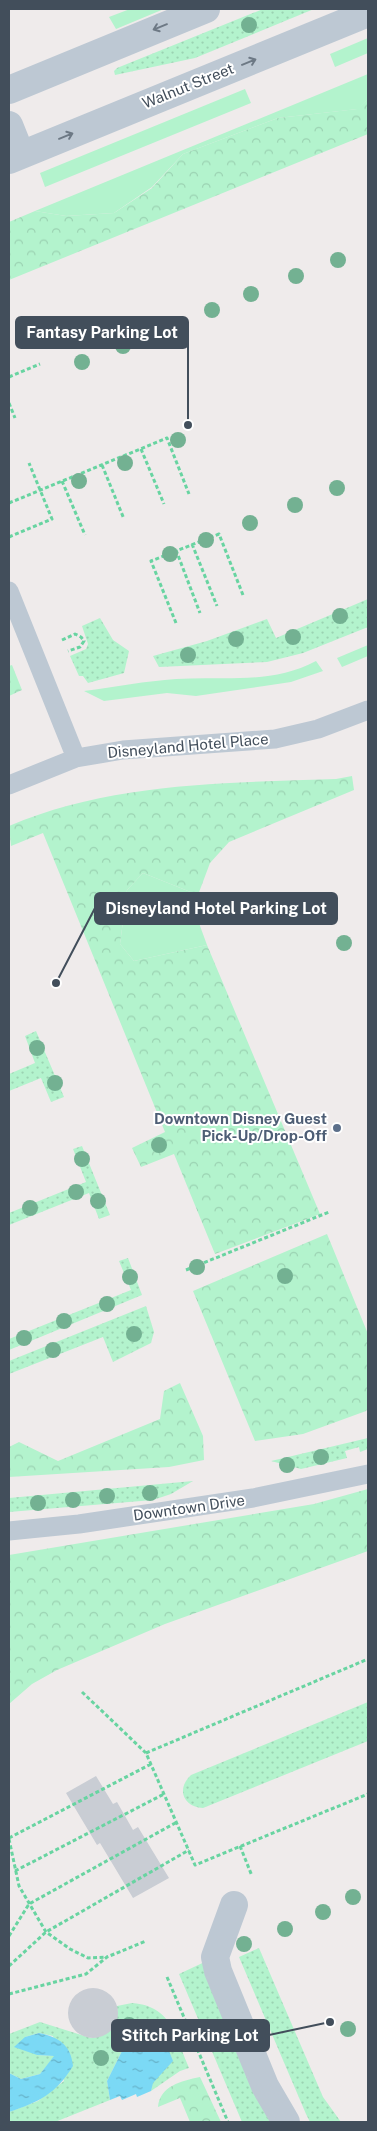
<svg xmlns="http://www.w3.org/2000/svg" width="377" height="2131" viewBox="0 0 377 2131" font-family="'Public Sans',sans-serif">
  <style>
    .grass { fill: #b3f3cd }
    .forest { fill: url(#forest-crowns) }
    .park { fill: url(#park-dots) }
    .water { fill: url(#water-ripples) }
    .building { fill: #c9cdd4 }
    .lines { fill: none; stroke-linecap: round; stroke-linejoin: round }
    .path { stroke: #68d4a1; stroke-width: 3; stroke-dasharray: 4 2.5; stroke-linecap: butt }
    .service { stroke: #bdc8d3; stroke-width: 19 }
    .pedestrian { stroke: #bdc8d3; stroke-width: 28 }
    .tertiary { stroke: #bdc8d3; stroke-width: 28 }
    .tree { fill: #73b192 }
    .oneway { stroke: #6d7985 }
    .service-dot { fill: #5c6f8a; stroke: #fff; stroke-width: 2 }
    .labels { text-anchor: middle; stroke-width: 4; stroke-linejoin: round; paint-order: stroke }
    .street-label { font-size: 15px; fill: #424e5b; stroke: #fff }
    .service-label { font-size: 15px; font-weight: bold; fill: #4e5e75; stroke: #fff; text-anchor: end }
    .leader { fill: none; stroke: #424e5b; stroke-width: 2 }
    .callout-dot { fill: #424e5b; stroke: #fff; stroke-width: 2 }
    .callout { fill: #424e5b; stroke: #424e5b; stroke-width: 2 }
    .callout-label { font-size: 16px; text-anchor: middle; font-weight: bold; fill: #fff }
  </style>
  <defs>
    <pattern id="forest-crowns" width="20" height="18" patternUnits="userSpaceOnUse" patternTransform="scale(1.25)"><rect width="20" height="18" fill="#b3f3cd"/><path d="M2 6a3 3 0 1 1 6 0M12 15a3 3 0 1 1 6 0" fill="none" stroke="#9bd2b2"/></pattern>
    <pattern id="park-dots" width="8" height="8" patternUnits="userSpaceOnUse" patternTransform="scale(1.25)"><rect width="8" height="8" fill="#b3f3cd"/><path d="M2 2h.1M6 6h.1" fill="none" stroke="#9bd2b2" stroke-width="1.8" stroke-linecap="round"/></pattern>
    <pattern id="water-ripples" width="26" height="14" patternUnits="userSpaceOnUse" patternTransform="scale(1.25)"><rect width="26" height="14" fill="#7bd9f5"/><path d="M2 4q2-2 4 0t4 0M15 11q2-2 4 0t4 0" fill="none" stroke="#66b2c9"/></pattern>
  </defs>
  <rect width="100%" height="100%" fill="#efebeb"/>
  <path class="grass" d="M130,9H164L116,29L109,17Z
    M368,38V53L335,67L330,54Z
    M368,74V99L358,109L278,118L183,154L152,187L114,213L66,216L35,211Z
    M245,89L251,103L45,187L40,173Z
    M368,645V656L342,667L337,658Z
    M316,661L323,671L291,682L196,696L167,693L104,701L84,691C115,687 146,681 176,679C224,676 271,685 316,661Z
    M143,873L198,895L196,915L207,945L134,961L120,944L127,890Z"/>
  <path class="forest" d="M368,99V134L9,280V222L35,211L66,216L114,213L152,188L183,154L278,118L357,109Z
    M12,665L22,690L9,696V666Z
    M352,776L354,790L229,842L210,863L198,895L143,873L127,890L120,944L134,961L207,945L320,1214L215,1254L174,1154L141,1167L132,1148L165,1132L43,833L11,846L9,826C112,782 226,783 336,779Z
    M327,1234L368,1334V1408L366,1411L303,1434L255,1441L193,1291Z
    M180,1383L203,1436L204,1460L169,1467L9,1477V1447L19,1442L58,1461L160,1419L164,1391Z
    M368,1489V1551L165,1624L57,1670L32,1684L9,1704V1555L314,1504Z
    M200,2077L221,2122H190L180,2098L158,2107C160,2086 181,2081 200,2077Z"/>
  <path class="park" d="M263,9H314L195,58L115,75L114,71L117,68Z
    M368,599V627L303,653L267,662L159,667L153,656L207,641L267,619L276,638Z
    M100,618L113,640L129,651L124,673L88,683L83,676H79L70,656L86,649L88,644L82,626Z
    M36,1031L64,1097L51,1102L41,1078L9,1091V1074L35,1063L25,1036Z
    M82,1146L110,1215L99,1219L89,1193L9,1225V1213L86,1182L73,1149Z
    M128,1258L142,1295L9,1350V1339L131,1290L119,1261Z
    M146,1306L154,1332L151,1343L113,1362L103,1337L9,1374V1361Z
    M368,1438V1449L360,1452L359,1447L345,1451L347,1458L301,1469L271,1461Z
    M193,1481L171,1494L153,1500L9,1512V1498Z
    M368,1702V1741L203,1808C183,1807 176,1789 191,1775Z
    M259,1948L323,2097L341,2122H310L306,2114L239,1957Z
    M211,1959L277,2122H242L179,1974Z
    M132,2003C172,2006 175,2036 189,2068L180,2071L151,2091L156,2033L140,2037L123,2049L107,2081L110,2100L55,2122H9V2112L38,2101L64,2081L53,2036L39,2033L25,2037L37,2055L55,2056L40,2074L21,2079L9,2073V2034L40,2022L91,2038C110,2036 119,2024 117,2006Z"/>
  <path class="water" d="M39,2033C59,2037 71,2045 73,2066C56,2094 39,2102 9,2112V2073L21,2079L40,2074L54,2056L37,2055L14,2047L25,2037Z
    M156,2033L167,2046L173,2061L153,2083L151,2091L137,2097L136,2094L122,2100L120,2096L110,2100L107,2081L123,2049L140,2037Z"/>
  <path class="building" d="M96,1776L113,1804L117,1802L133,1830L138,1827L169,1878L133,1898L100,1843L97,1845L66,1793Z
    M68 2013a25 25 0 1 1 50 0a25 25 0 1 1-50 0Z"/>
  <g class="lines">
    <path class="path" d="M9,377L40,364
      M9,403L15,418
      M141,449L164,504
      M102,465L124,519
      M62,481L85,535
      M9,503L167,438L189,494
      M9,537L52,519L29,463
      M192,544L217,606
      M176,550L200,613
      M176,623L151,561L219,534L243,595
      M62,640L75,634L81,637L84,641L80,647L68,651
      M186,1270L329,1212
      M82,1692L146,1753L195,1865L368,1794
      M146,1753L368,1659
      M9,1838L151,1764
      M9,1839L19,1886L46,1932L70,1949L88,1958L107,1957
      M240,1846L252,1876
      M15,1871L164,1794
      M9,1936L29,1904L177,1822
      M9,1966L46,1932L189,1850
      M167,1977L228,2122
      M9,1994L86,1974L107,1957L146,1941"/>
    <path class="service" d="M9,591L76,758
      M9,785L76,758L123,750L275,739L318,729L368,710
      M9,1531L79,1524L253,1498L368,1474"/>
    <path class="pedestrian" d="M234,1905L215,1957L218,1971L265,2086L286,2122"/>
    <path class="tertiary" d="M9,90L206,9
      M9,125L21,155
      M9,160L368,13"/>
  </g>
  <g class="tree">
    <circle cx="249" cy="25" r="8"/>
    <circle cx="338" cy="260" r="8"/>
    <circle cx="296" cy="276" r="8"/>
    <circle cx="251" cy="294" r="8"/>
    <circle cx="212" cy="310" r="8"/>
    <circle cx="123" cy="346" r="8"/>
    <circle cx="82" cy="362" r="8"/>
    <circle cx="178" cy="440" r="8"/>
    <circle cx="125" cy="463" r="8"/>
    <circle cx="79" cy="481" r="8"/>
    <circle cx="337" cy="488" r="8"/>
    <circle cx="295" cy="505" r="8"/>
    <circle cx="250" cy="523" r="8"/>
    <circle cx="206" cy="540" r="8"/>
    <circle cx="170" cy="554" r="8"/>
    <circle cx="340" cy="616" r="8"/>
    <circle cx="293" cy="637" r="8"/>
    <circle cx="236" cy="639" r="8"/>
    <circle cx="188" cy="655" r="8"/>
    <circle cx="344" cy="943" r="8"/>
    <circle cx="37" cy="1048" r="8"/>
    <circle cx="55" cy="1083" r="8"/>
    <circle cx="159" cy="1145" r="8"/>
    <circle cx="82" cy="1159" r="8"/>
    <circle cx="76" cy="1192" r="8"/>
    <circle cx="98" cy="1201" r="8"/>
    <circle cx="30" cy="1208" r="8"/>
    <circle cx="197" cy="1267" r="8"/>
    <circle cx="285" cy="1276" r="8"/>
    <circle cx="130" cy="1277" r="8"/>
    <circle cx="107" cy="1304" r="8"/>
    <circle cx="64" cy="1321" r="8"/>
    <circle cx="134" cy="1334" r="8"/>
    <circle cx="24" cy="1338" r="8"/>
    <circle cx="53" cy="1350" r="8"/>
    <circle cx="321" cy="1457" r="8"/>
    <circle cx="287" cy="1465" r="8"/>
    <circle cx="150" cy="1493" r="8"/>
    <circle cx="107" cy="1496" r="8"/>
    <circle cx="73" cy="1500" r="8"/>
    <circle cx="38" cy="1503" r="8"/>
    <circle cx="353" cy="1897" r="8"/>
    <circle cx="323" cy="1912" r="8"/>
    <circle cx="285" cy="1929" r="8"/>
    <circle cx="244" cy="1944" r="8"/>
    <circle cx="129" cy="2025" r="8"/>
    <circle cx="348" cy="2029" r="8"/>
    <circle cx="101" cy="2058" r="8"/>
  </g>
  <defs><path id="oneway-shaft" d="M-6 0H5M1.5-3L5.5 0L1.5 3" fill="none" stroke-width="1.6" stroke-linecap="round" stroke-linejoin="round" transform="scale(1.25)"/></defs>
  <g class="oneway">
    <use href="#oneway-shaft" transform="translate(160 27) rotate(158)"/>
    <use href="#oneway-shaft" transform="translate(249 62) rotate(-22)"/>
    <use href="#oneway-shaft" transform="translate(66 136) rotate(-22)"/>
  </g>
  <circle class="service-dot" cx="337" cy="1128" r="5"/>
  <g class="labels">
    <g class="street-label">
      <text transform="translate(188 86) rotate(-22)" y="5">Walnut Street</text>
      <text transform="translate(188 746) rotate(-5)" y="5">Disneyland Hotel Place</text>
      <text transform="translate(189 1508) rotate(-8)" y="5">Downtown Drive</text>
    </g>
    <g class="service-label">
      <text x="327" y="1124">Downtown Disney Guest<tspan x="327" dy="17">Pick-Up/Drop-Off</tspan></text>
    </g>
  </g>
  <path class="leader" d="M188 425L188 332M56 983L95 908M330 2022L269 2035"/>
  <g class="callout-dot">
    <circle cx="188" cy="425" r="5"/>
    <circle cx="56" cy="983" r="5"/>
    <circle cx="330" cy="2022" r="5"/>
  </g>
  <g class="callout">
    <rect x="16" y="317" width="172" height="31" rx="5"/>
    <rect x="95" y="893" width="242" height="31" rx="5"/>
    <rect x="112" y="2020" width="157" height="31" rx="5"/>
  </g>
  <g class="callout-label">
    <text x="102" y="338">Fantasy Parking Lot</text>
    <text x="216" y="914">Disneyland Hotel Parking Lot</text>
    <text x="190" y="2041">Stitch Parking Lot</text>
  </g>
  <rect width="377" height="2131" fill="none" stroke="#424e5b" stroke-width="20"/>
</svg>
